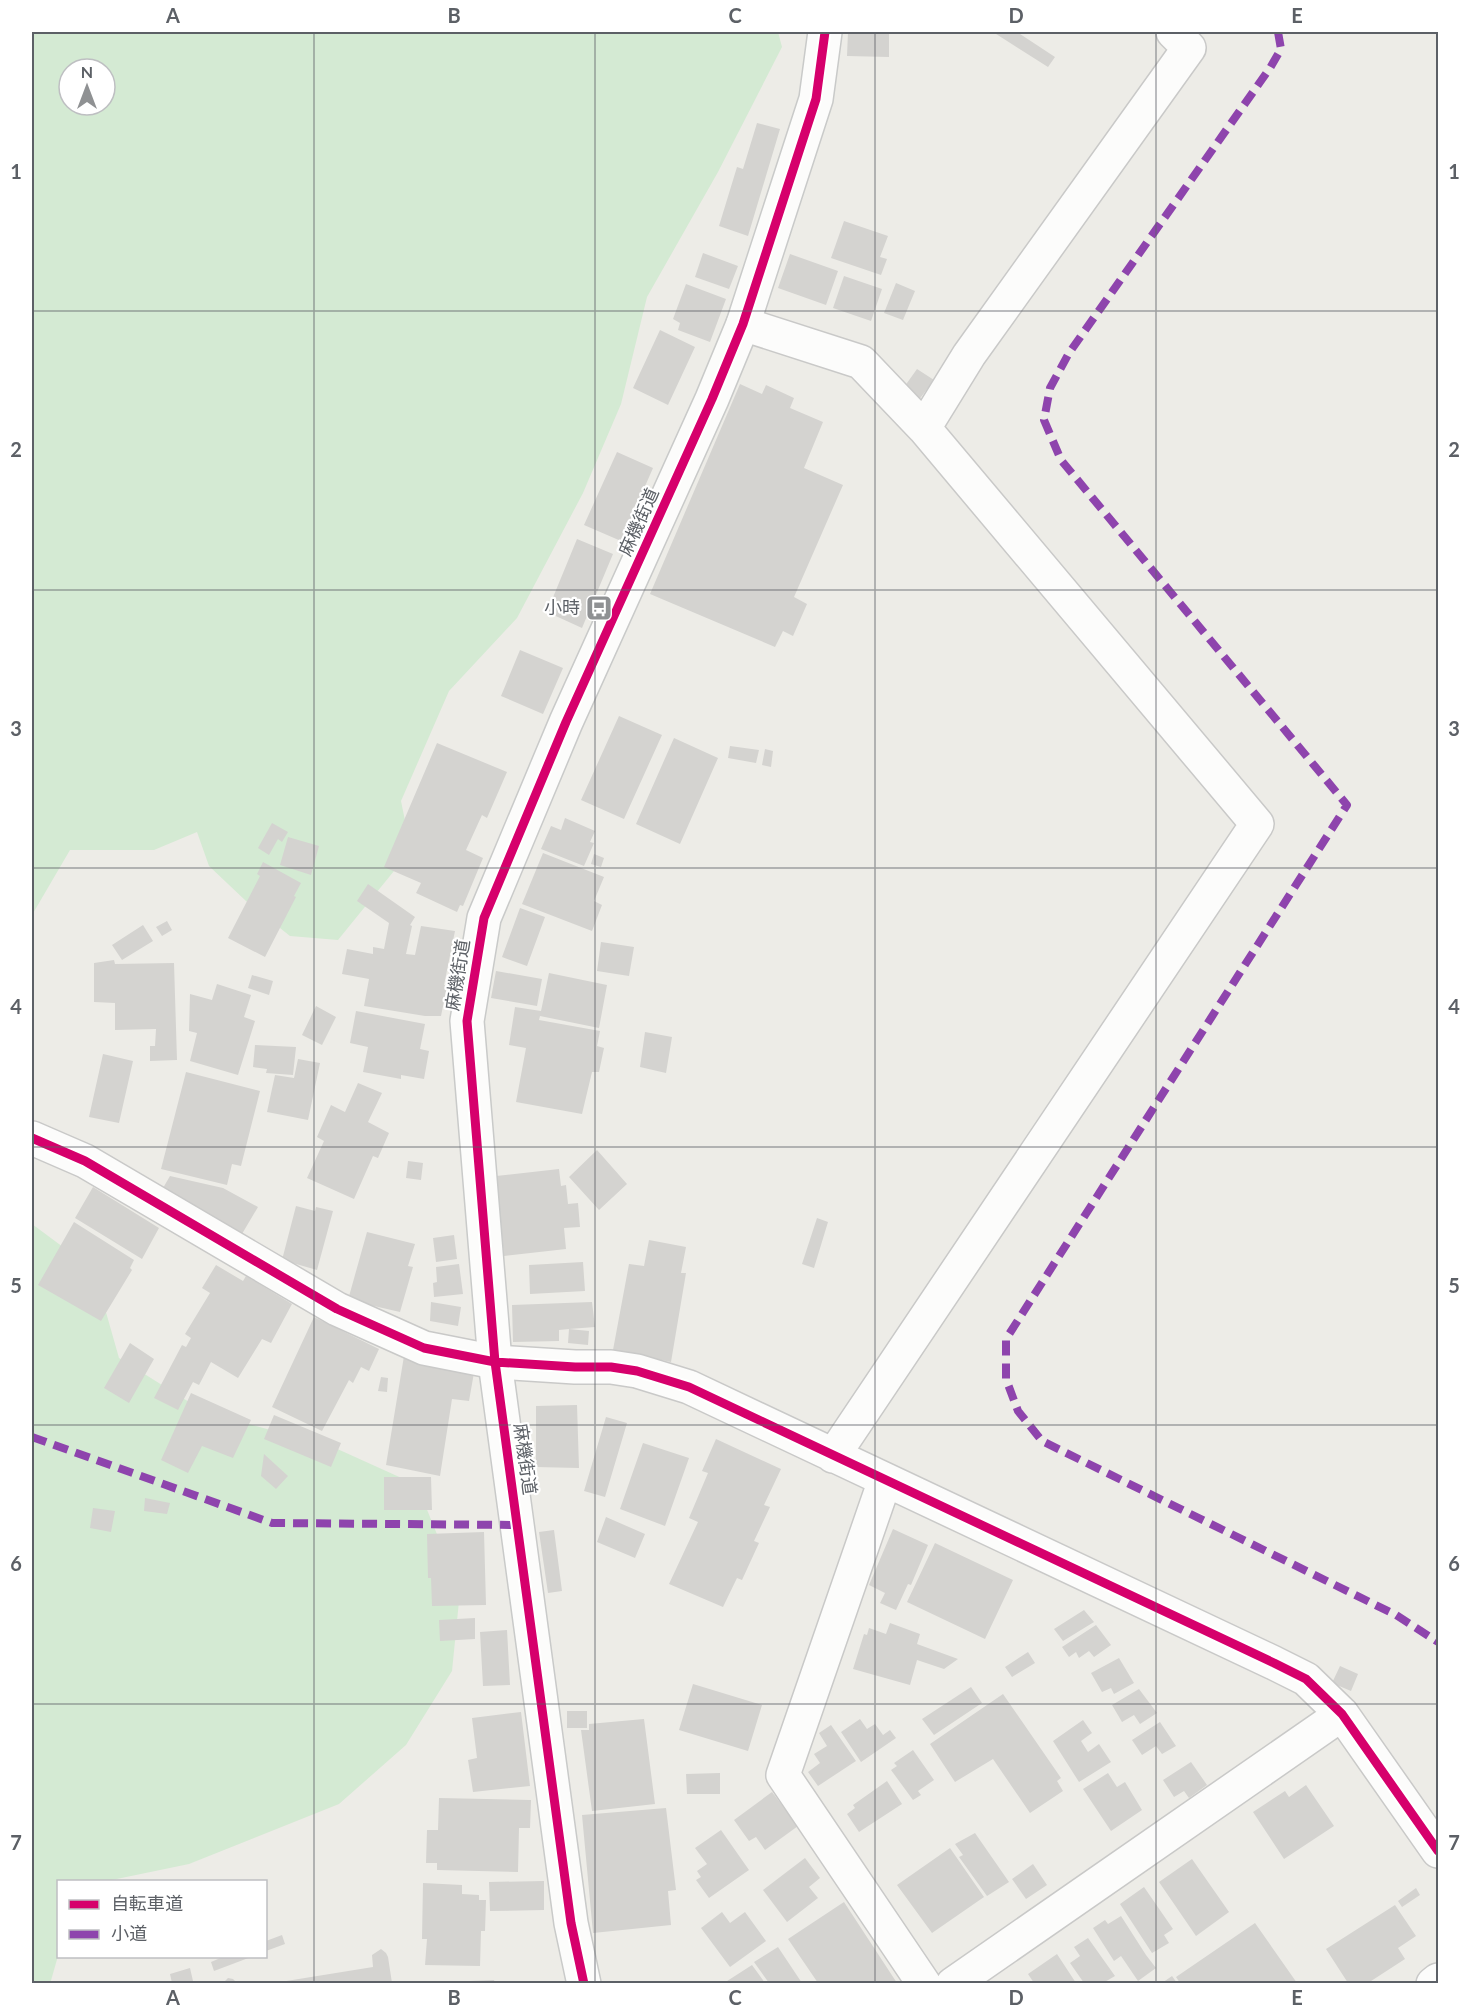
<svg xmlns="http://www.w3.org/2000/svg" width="1470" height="2015" viewBox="0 0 1470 2015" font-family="Lato,'Noto Sans JP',sans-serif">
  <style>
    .green { fill: #d4ead3; fill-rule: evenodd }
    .building { fill: #d4d3d0 }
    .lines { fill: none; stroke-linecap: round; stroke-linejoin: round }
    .street-casing { stroke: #c9c9c8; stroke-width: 36 }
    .secondary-casing { stroke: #c9cac9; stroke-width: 36 }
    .street { stroke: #fcfcfb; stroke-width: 33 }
    .secondary { stroke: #fcfcfb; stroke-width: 33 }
    .quiet { stroke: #8e44ad; stroke-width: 8; stroke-dasharray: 15 8; stroke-linecap: butt }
    .cycleway-casing { stroke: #fff; stroke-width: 13 }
    .cycleway { stroke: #d6006c; stroke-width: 9 }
    .grid { fill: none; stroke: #5c6066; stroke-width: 1.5; stroke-opacity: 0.55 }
    .labels { text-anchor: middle; stroke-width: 4.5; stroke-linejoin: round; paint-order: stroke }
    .street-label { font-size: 18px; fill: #5c6066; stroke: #fff }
    .poi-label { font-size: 18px; fill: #5c6066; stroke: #fff; text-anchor: end }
    .neatline { fill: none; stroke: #5c6066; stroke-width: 2 }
    .grid-label { font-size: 20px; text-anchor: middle; font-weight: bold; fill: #5c6066 }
  </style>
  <rect width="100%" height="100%" fill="#edece7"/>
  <path class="green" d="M32,32H778L782,47L718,172L647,297L621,404L583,493L517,618L449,691L401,801L411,850L338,940L290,936L246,901L209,866L197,832L154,850H70L32,915ZM69,69H105V105H69Z
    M32,1224L94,1270L119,1358L205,1412L333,1447L417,1485L460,1591L452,1671L406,1745L339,1804L189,1864L107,1881L58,1882V1956L50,1984L32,1983Z"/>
  <path class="building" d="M848,32H889V57L847,56Z
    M993,32H1017L1055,57L1048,67Z
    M757,123L780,129L748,236L719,226L737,167L743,169Z
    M844,221L888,236L880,257L887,259L881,275L831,258Z
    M703,253L738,266L729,289L695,277Z
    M790,254L838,271L826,305L778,288Z
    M844,276L882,289L871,321L833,308Z
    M896,283L915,291L903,320L884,313Z
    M686,284L726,299L710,342L678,330L680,323L673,319Z
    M660,330L695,347L668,405L633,388Z
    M917,369L934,380L918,401L902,390Z
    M740,384L762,394L766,385L794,398L790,408L823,422L804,468L843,485L794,597L807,604L793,636L783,631L775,647L650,594Z
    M617,452L653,468L621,541L584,525Z
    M577,539L613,554L582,628L547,612Z
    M520,650L563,668L543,714L501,696Z
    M619,716L662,735L624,819L581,800Z
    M674,738L718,758L680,844L636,824Z
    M437,743L507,772L487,818L482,815L466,850L483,858L463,906L460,905L457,912L416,893L421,883L384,867Z
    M730,746L759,750L756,763L728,758Z
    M765,749L773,751L771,767L762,765Z
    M565,818L595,831L590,842L594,843L584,866L541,849L551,826L561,830Z
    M272,823L288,832L282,842L278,839L269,855L258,848Z
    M288,837L319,846L311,875L280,865Z
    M543,853L604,877L594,901L602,905L592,931L522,904Z
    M594,854L604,858L601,867L591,864Z
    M263,862L301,883L294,896L296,897L265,957L228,938L260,876L257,874Z
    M368,884L415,917L410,925L412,926L406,954L415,955L421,926L455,931L444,985L447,986L441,1016H425L364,1006L369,979L342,974L347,949L373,954V947L384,949L389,923L357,901Z
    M520,908L545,917L527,966L502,957Z
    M167,921L172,930L162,936L156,927Z
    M143,925L153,941L122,960L112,945Z
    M601,942L634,947L629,976L597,971Z
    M114,960L115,964L174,963L177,1060L150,1061V1046H155L156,1029L115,1030V1003L94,1002V963Z
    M496,971L542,979L537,1006L491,998Z
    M549,973L607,985L599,1028L540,1016L539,1020L600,1031L597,1046L604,1048L599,1072H592L582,1114L516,1102L526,1048L509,1045L515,1007L541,1011Z
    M252,975L273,981L269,995L248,988Z
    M217,984L251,995L244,1017L255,1021L238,1075L190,1061L197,1033L189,1031L190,994L212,1000Z
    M316,1006L336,1017L322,1045L302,1035Z
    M356,1011L425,1024L420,1049L429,1051L424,1079L401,1075V1079L363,1072L368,1047L350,1043Z
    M645,1032L672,1037L666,1073L640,1067Z
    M255,1045L296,1047L293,1075L266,1073L267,1069L253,1067Z
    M103,1054L133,1061L119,1123L89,1117Z
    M298,1059L320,1063L308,1120L267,1112L275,1075L294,1078Z
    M186,1072L260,1091L241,1166L232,1164L227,1185L161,1169Z
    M358,1083L382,1093L368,1122L389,1133L378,1158L373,1156L354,1199L307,1178L324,1141L317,1137L331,1105L345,1112Z
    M597,1150L627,1184L599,1210L569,1177Z
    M408,1161L423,1163L421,1180L406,1178Z
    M559,1169L561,1186L566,1185L568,1204L578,1203L580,1227L564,1228L566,1249L504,1256L496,1176Z
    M170,1176L223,1188L258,1207L239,1239L159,1195Z
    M93,1187L159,1228L142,1259L75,1218Z
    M296,1206L315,1211L316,1207L333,1211L317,1270L282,1260Z
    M817,1218L828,1222L814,1268L802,1264Z
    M74,1222L134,1260L130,1268L132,1270L101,1321L38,1285Z
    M367,1232L415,1244L408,1266L413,1267L400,1312L348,1300Z
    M454,1235L457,1259L436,1262L433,1238Z
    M649,1240L686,1247L681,1273H686L671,1362L613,1350L629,1264L644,1266Z
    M583,1262L585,1291L530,1294L529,1265Z
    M459,1264L463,1294L434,1297L433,1283L437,1282L436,1267Z
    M216,1265L243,1281L246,1276L292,1304L271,1343L262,1339L238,1378L211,1362L199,1385L193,1382L178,1410L154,1398L182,1345L186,1347L191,1338L185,1334L210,1293L202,1288Z
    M431,1302L461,1307L458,1326L430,1321Z
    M592,1302L595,1327L569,1329L589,1331L588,1345L568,1343L569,1329L559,1330V1341L513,1342L512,1305Z
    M314,1317L379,1349L369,1371L361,1367L353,1383L349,1380L322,1431L272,1407Z
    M130,1343L154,1359L129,1403L104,1388Z
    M404,1356L475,1367L469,1401L452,1399L440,1476L386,1465Z
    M381,1377L388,1378L387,1392L378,1391Z
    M191,1393L251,1420L233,1458L202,1446L188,1473L161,1460Z
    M577,1405L579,1468L536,1467V1406Z
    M274,1415L341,1443L331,1467L264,1439Z
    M606,1417L627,1423L605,1497L584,1491Z
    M716,1439L781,1469L764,1505L770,1507L754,1541L759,1543L742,1580L737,1578L723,1607L669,1584L698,1522L689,1518L708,1473L702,1471Z
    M643,1443L689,1458L665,1526L620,1509Z
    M264,1454L288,1476L276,1489L261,1476Z
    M384,1477H431L432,1510H384Z
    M145,1498L170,1503L167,1514L144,1511Z
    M93,1508L115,1511L111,1532L90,1528Z
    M606,1517L645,1534L635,1558L597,1542Z
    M893,1529L928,1545L911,1585L908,1584L896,1610L880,1603L885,1593L869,1585Z
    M554,1530L562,1591L548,1593L539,1532Z
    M484,1532L486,1605L432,1606L431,1578H428L427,1534Z
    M935,1543L1013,1580L985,1639L907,1602Z
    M1084,1610L1094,1622L1063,1641L1054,1629Z
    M475,1618V1639L440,1641L439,1620Z
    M890,1623L920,1634L917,1644L958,1659L944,1669L917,1660L910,1685L853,1669L864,1634L867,1635L869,1628L886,1634Z
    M1096,1625L1111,1645L1094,1657L1089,1651L1079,1658L1076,1652L1069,1657L1062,1647Z
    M507,1630L510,1685L483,1686L480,1632Z
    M1028,1652L1035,1663L1012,1677L1005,1667Z
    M1119,1658L1134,1683L1114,1694L1111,1688L1102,1692L1091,1673Z
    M1340,1666L1358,1674L1351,1691L1332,1683Z
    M693,1684L762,1705L748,1751L679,1730Z
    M971,1687L982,1703L934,1735L922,1719Z
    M1139,1689L1157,1713L1140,1724L1134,1715L1122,1722L1112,1705Z
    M1003,1694L1061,1778L1057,1781L1063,1791L1030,1813L993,1759L955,1782L930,1744Z
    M567,1711H587V1728H567Z
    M521,1712L530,1786L473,1792L468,1760L477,1758L472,1718Z
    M644,1719L655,1804L592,1811L581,1730H589V1724Z
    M860,1719L867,1729L875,1724L883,1735L890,1730L896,1738L861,1762L841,1732Z
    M1083,1720L1092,1733L1081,1741L1088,1752L1099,1744L1111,1762L1079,1782L1053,1741Z
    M1160,1722L1176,1746L1162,1754L1156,1746L1142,1755L1132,1740Z
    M831,1725L856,1761L818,1786L808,1772L820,1763L814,1754L827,1746L819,1733Z
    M913,1750L934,1780L918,1791L921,1795L913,1800L891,1770L897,1766L894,1763Z
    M1191,1762L1207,1785L1189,1798L1184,1791L1174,1797L1163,1780Z
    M720,1773V1794H687L686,1774Z
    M1108,1773L1117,1787L1125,1782L1142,1810L1111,1831L1083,1789Z
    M887,1781L902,1804L859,1832L847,1814L855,1808L853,1805Z
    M1306,1785L1334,1826L1284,1859L1253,1812L1285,1791L1289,1797Z
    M772,1792L798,1826L765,1850L756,1837L749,1841L734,1820Z
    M439,1798L531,1800L530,1828H519L518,1872L437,1870V1863H426L427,1830H438Z
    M666,1808L676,1890L668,1891L671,1925L593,1933L582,1815Z
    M721,1830L749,1870L709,1898L696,1880L701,1877L697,1871L707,1864L695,1848Z
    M975,1833L1009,1882L987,1896L959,1857L963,1855L955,1844Z
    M950,1848L984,1897L932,1933L897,1885Z
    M805,1858L820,1878L809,1887L818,1898L787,1922L763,1890Z
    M1192,1859L1229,1912L1196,1936L1159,1882Z
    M1033,1864L1047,1885L1026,1899L1012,1879Z
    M544,1881V1910L490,1911L489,1882Z
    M423,1883L462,1885V1894L479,1895V1900H486L485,1931H481L480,1966L425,1965L427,1939H422Z
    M1144,1887L1173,1929L1164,1935L1169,1943L1152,1953L1120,1904Z
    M1416,1888L1420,1895L1402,1907L1398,1901Z
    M844,1902L897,1983H818L788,1939Z
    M1395,1905L1416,1936L1398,1948L1405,1959L1368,1983H1348L1326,1949Z
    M722,1912L730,1923L745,1912L766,1941L730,1967L701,1928Z
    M1121,1916L1146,1955L1156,1968L1138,1981L1121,1956L1114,1961L1093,1928L1105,1920L1108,1924Z
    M1255,1923L1297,1983H1180L1176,1977Z
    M282,1935L285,1944L266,1951V1941Z
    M1088,1938L1115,1976L1103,1983H1084L1070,1963L1080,1956L1074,1947Z
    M778,1947L802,1983H769L754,1962Z
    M381,1949L386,1953L388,1957L392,1983H274L373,1967L372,1955Z
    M1057,1954L1076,1983H1034L1028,1974Z
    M225,1956H251V1957L214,1971L211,1962Z
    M752,1965L765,1983H724Z
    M190,1968L193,1981L185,1983H172L170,1974Z
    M1172,1976L1177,1983H1162Z
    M228,1978L233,1979L237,1983H223Z
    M494,1980L495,1983H470V1981Z"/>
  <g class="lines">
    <defs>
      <path id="street" d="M743,324L861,362L924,428L1257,824L833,1456
        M924,428L969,355L1189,48L1173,32
        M32,1138L85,1161L337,1309L424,1348L495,1362L575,1367H611L637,1371L689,1387L1274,1663L1306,1679L1342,1714L1438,1851
        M885,1480L783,1775L924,1984
        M953,1984L1342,1714
        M1433,1984L1438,1980"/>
      <path id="secondary" d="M584,1984L571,1923L495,1362L467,1021L484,918L566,722L712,399L743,324L816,99L825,32"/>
    </defs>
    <use href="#street" class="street-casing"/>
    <use href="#secondary" class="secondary-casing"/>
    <use href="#street" class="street"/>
    <use href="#secondary" class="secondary"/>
    <path class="quiet" d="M1278,32L1281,49L1270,68L1069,353L1050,388L1044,420L1061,460L1347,805L1006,1339V1379L1018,1411L1042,1441L1396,1615L1438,1642
      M32,1437L272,1523L517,1525"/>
    <defs>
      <path id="cycleway" d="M32,1138L85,1161L337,1309L424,1348L495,1362L575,1367H611L637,1371L689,1387L1274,1663L1306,1679L1342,1714L1438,1851
        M584,1984L571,1923L495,1362L467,1021L484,918L566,722L712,399L743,324L816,99L825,32"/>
    </defs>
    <use href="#cycleway" class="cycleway-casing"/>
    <use href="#cycleway" class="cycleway"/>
  </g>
  <path class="grid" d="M314,32V1984M595,32V1984M875,32V1984M1156,32V1984M32,311H1438M32,590H1438M32,868H1438M32,1147H1438M32,1425H1438M32,1704H1438"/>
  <defs>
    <symbol id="bus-square" viewBox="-11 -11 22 22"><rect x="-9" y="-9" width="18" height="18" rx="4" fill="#8f9193" stroke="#fff"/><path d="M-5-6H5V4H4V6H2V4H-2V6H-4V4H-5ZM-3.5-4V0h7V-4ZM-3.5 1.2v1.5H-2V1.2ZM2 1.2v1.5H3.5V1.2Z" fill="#fff"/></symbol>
  </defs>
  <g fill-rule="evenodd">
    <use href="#bus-square" x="584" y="593" width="30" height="30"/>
  </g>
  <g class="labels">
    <g class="street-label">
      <text transform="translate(639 522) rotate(-66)" y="6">麻機街道</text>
      <text transform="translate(458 975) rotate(-81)" y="6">麻機街道</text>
      <text transform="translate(525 1459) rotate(82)" y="6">麻機街道</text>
    </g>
    <g class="poi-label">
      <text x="580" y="614">小時</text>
    </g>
  </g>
  <rect width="1470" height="2015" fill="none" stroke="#ffffff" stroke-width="66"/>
  <rect x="57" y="1880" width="210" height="78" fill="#ffffff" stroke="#bebfc2" stroke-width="1.5"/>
  <rect x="69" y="1900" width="30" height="9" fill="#d6006c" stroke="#bebfc2" stroke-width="1.5"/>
  <text x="111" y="1910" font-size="18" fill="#5c6066">自転車道</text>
  <rect x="69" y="1930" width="30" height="9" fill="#8e44ad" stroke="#bebfc2" stroke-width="1.5"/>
  <text x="111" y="1940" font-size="18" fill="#5c6066">小道</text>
  <g transform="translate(87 87)"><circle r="28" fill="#ffffff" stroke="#bebfc2" stroke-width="1.5"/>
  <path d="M0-4.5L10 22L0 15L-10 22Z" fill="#8f9193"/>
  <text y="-9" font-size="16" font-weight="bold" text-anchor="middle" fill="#5c6066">N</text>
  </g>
  <rect x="33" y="33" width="1404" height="1949" class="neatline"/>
  <g class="grid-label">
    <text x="173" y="23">A</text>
    <text x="454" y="23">B</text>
    <text x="735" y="23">C</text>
    <text x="1016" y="23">D</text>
    <text x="1297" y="23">E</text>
    <text x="16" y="179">1</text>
    <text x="1454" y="179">1</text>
    <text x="16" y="457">2</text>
    <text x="1454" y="457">2</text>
    <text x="16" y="736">3</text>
    <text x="1454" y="736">3</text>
    <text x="16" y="1014">4</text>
    <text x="1454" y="1014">4</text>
    <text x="16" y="1293">5</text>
    <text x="1454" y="1293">5</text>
    <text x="16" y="1571">6</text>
    <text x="1454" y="1571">6</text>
    <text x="16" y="1850">7</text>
    <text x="1454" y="1850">7</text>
    <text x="173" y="2005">A</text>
    <text x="454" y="2005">B</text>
    <text x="735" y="2005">C</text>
    <text x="1016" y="2005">D</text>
    <text x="1297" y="2005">E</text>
  </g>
</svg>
